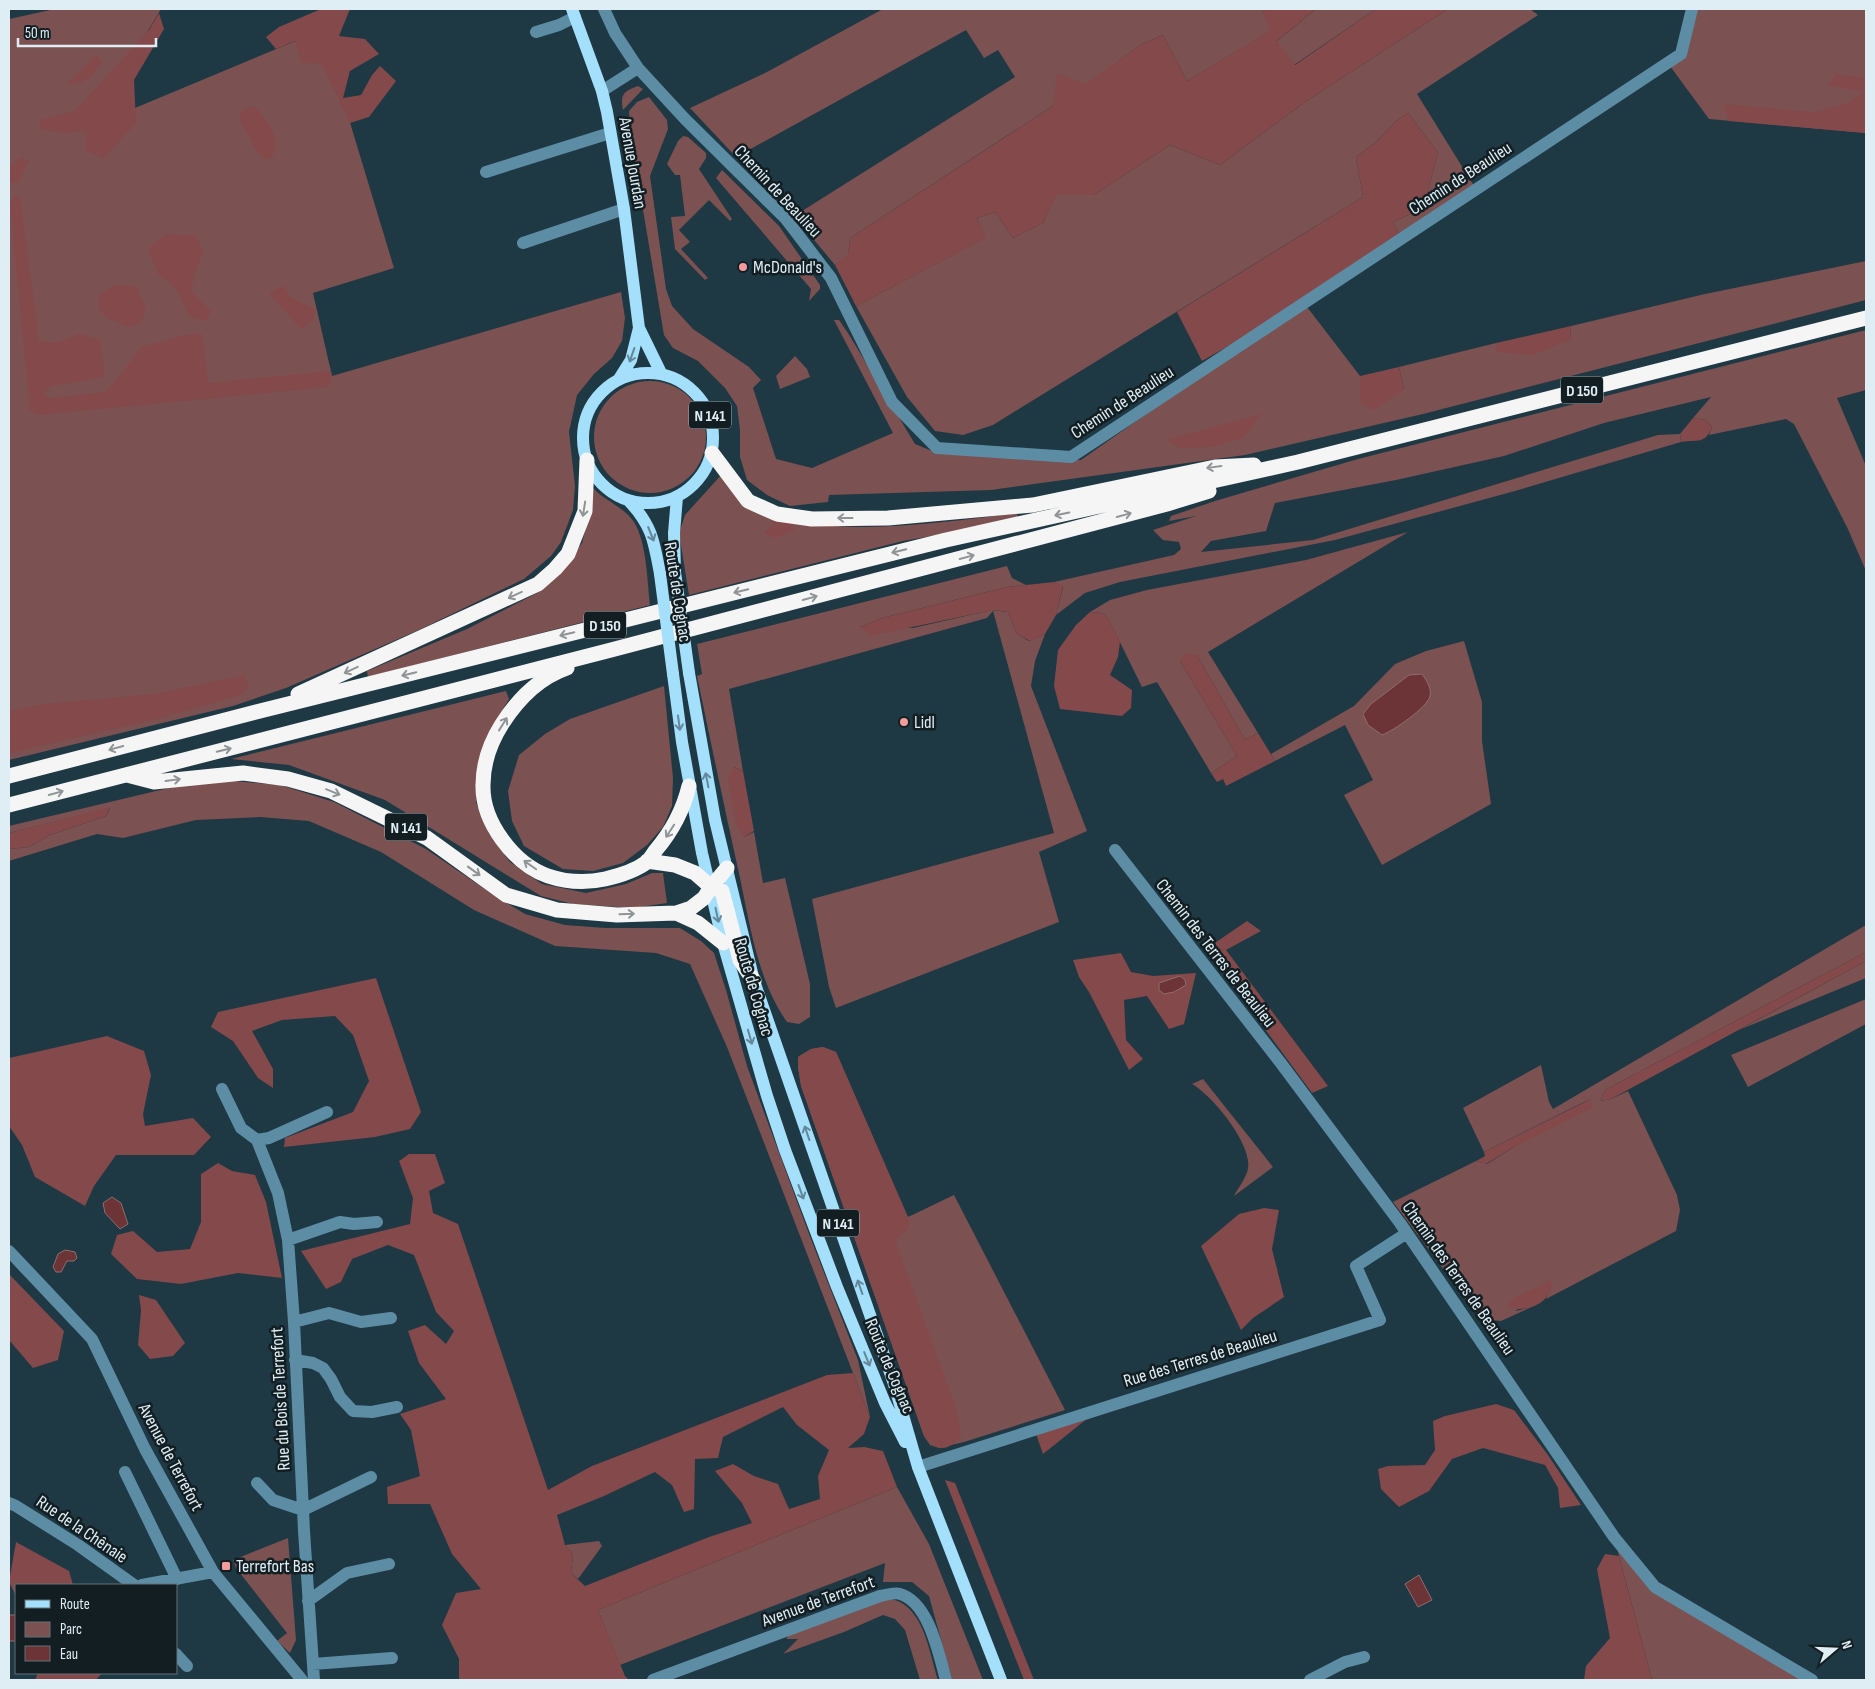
<svg xmlns="http://www.w3.org/2000/svg" width="1875" height="1689" viewBox="0 0 1875 1689" font-family="'Sofia Sans Condensed',sans-serif">
  <style>
    .green { fill: #7c5151 }
    .forest { fill: #84494b; fill-rule: evenodd }
    .water { fill: #6c3436; stroke: #8e6c6f }
    .lines { fill: none; stroke-linecap: round; stroke-linejoin: round }
    .minor { stroke: #5c8da4; stroke-width: 12 }
    .major { stroke: #a4dffb; stroke-width: 12 }
    .highway { stroke: #f5f5f5; stroke-width: 15 }
    .major-bridge { stroke: #a4dffb; stroke-width: 12 }
    .oneway { stroke: #63889a }
    .oneway2 { stroke: #8f9496 }
    .poi-dot { fill: #f59b9c; stroke: #131e23; stroke-width: 2 }
    .labels { text-anchor: middle; stroke-width: 5; stroke-linejoin: round; paint-order: stroke }
    .shield { fill: #131e23; stroke: #a2b0b6; stroke-width: 1 }
    .shield-label { font-size: 16px; font-weight: bold; fill: #dfeef5 }
    .street-label { font-size: 18px; fill: #dfeef5; stroke: #131e23 }
    .poi-label { font-size: 18px; fill: #dfeef5; stroke: #131e23; text-anchor: start }
  </style>
  <rect width="100%" height="100%" fill="#1e3844"/>
  <path class="green" d="M55,9H161L123,73L135,108L322,30L394,268L313,293L332,376L621,292L625,318L622,341L612,358L594,374L577,395L569,432L575,486L573,510L561,542L551,556L524,579L421,629L286,688L233,706L9,760V19Z
    M883,9H1262L1271,31L1187,81L1163,35L1142,44L1085,85L850,238L848,255L835,265L794,216L1015,77L998,50L984,58L966,30L736,157L690,108L765,73Z
    M1316,9H1376L1294,65L1276,42Z
    M1448,9H1530L1538,15L1417,94L1476,189L1401,238L1393,222L1423,208L1438,153L1408,113L1396,121L1375,143L1356,157L1363,197L993,425L963,435L935,431L907,397L856,306L985,238L977,218L995,212L1013,238L1043,223L1056,194L1094,195L1170,145L1220,165L1308,100Z
    M1692,9H1866V133L1709,119L1667,62L1681,54Z
    M638,86L643,89L623,110C620,95 623,91 638,86Z
    M649,97L667,120L668,129L650,176L666,289L672,306L693,329L749,367L761,380L753,388L776,459L812,468L893,433L834,320H839L848,333L915,444L937,453L1081,460L1304,303L1360,376V403L1404,389L1399,367L1496,343V352L1570,340L1571,326L1705,294L1866,261V300L1423,414L1245,455L991,490L829,495L828,502L790,506L767,495L747,480L740,457V430L737,406L725,388L698,361L673,348L664,335L630,132L629,111L637,102Z
    M683,136L688,137L706,153V158L699,169L732,219L730,221L709,200L679,230L690,242L681,249L708,278L705,280L675,249L671,217L685,216L680,175H675L667,164L678,141Z
    M722,170L779,226L820,285V289L809,301L811,289L716,178Z
    M1866,330V390L1837,398L1866,466V571L1847,527L1794,424L1786,419L1709,435L1712,427L1706,420L1693,418L1711,397L1604,423L1504,456L1396,480L1275,503L1266,531L1211,541L1201,552L1313,540L1658,435L1680,434L1681,442L1515,491L1335,540L1120,582L1085,593L1056,615L1063,587L1054,582L1174,555L1181,549L1179,542L1163,540L1153,530L1196,516L1169,521L1171,516L1215,501L1358,459Z
    M795,356L807,369L810,377L780,389L776,376Z
    M594 437a56 56 0 1 1 112 0a56 56 0 1 1-112 0Z
    M722,474L772,518V525C805,520 832,528 864,527C915,526 966,520 1017,513L1018,518L966,530L903,541L689,595L679,533L685,515Z
    M593,488C605,501 624,507 634,522C647,543 647,581 650,605L368,677L367,671L467,629L537,593L558,576L582,543L590,511Z
    M1408,532L1208,652L1258,733L1245,740L1197,655L1180,661L1237,756L1211,773L1157,682L1142,687L1108,618L1102,613L1090,612L1110,600L1147,590L1306,560Z
    M1007,566L1012,578L1026,585L1007,587L882,618L860,627L913,628L992,610L1008,612L1017,634L1029,641L1045,634L1035,661L1031,686L1087,831L1039,852L1059,922L836,1008L829,987L812,899L1054,833L993,611L987,618L729,689L743,771L734,767L744,837L754,832L763,883L785,878L810,984V1017L799,1024L787,1022C758,981 750,926 740,878C725,811 711,743 697,676L702,674L697,644Z
    M1464,641L1482,702V741L1491,804L1382,865L1344,795L1373,780L1345,725L1275,761L1271,754L1354,706L1395,664L1426,651Z
    M664,686L673,778L672,806L663,827L647,845L623,863L593,871L563,869L524,846L512,821L508,791L519,755L545,734L570,719Z
    M506,691L509,699L498,717L478,770L476,802L489,834L510,862L542,884L586,893L626,884L652,873H663L667,903L633,908L573,904L541,896L385,800L289,765L231,759Z
    M223,780L280,785L334,802L426,849L492,894L525,914L565,925L605,928H680L701,941L714,953L726,990L747,1066L809,1234L858,1360L870,1417L727,1047L690,964L656,953L555,946L474,910L381,852L309,821L260,817L196,820L123,838L97,834L9,861V849L29,847L50,835L106,816L110,808L9,833V826L177,786Z
    M1866,925V952L1605,1090L1600,1101L1611,1099L1628,1091L1677,1195L1680,1210L1676,1231L1546,1299L1551,1287L1515,1311L1532,1307L1501,1321L1481,1319L1393,1202L1476,1161L1487,1164L1590,1099L1484,1152L1463,1108L1541,1065L1549,1102L1553,1109Z
    M1866,961V978L1739,1030Z
    M1866,999V1024L1748,1087L1731,1055Z
    M823,1047L836,1052L908,1217L954,1195L1065,1410L964,1442L939,1448L930,1445L924,1436L801,1086L798,1067V1057L811,1049Z
    M1203,1079L1273,1167L1234,1196C1238,1188 1247,1177 1248,1168C1252,1144 1212,1095 1192,1084Z
    M897,1487L929,1544L983,1680H952L929,1596L912,1582H883L885,1563L620,1665L598,1610Z
    M1614,1537L1655,1587L1812,1680H1652Z
    M288,1538L296,1640L290,1653L277,1641L287,1633L236,1568L233,1560Z
    M599,1541L602,1546L578,1579L571,1573L573,1555L565,1545Z
    M880,1599C886,1599 894,1599 900,1602C925,1615 930,1655 938,1680H920L905,1630L895,1619L883,1615L844,1632L783,1654L798,1639H786L789,1635Z"/>
  <path class="forest" d="M321,9H350L339,36L365,39L379,54L350,71L343,98L361,95L372,75L380,66L396,81L369,117L350,123L322,65L301,62L295,41L276,49L266,37L279,27Z
    M1262,9H1316L1277,41L1295,65L1376,9H1448L1308,100L1220,165L1170,145L1094,195H1056L1043,223L1013,238L995,212L977,218L986,238L856,306L835,265L848,254L850,238L1053,106L1057,73L1085,84L1142,44L1163,35L1187,81L1270,31Z
    M159,13L164,29L134,80L136,123L103,159L86,150L87,131L65,133L41,130L40,120L75,111L149,30Z
    M96,55L102,62C92,77 84,85 67,84Z
    M1836,74L1866,78V133L1729,121L1724,104L1812,112L1846,104L1863,92L1828,85Z
    M251,106L256,107C268,124 282,135 272,157L264,159L257,152L239,118L242,111Z
    M1408,113L1438,153L1423,208L1393,222L1401,238L1304,303L1202,361L1177,312L1363,197L1356,157L1375,143L1396,121Z
    M21,157L29,161L18,183H9L10,166Z
    M15,196L20,198L39,341L56,343L80,334L100,340L105,377L51,386L44,393L49,398L106,392L123,372L141,347L184,335L202,334L208,383L331,371L332,377L328,387L39,415L30,411L10,203Z
    M165,234L196,236L203,252L194,275L191,292L211,311L207,321L190,317L176,288L159,275L148,249Z
    M115,285L136,286L146,309L141,323L129,327L109,319L98,309L99,295Z
    M284,286L290,297L316,310L311,322L301,329L269,293Z
    M1571,326L1570,340L1532,355L1496,352V343Z
    M1399,367L1404,389L1374,410L1360,403V376Z
    M1261,414L1243,438L1212,447L1181,448L1166,440Z
    M1693,418L1706,420L1712,427C1705,445 1698,439 1681,442L1680,434Z
    M772,518L792,522L794,530L776,538L764,534L772,525Z
    M1054,582L1063,586L1056,615L1045,634L1030,641L1017,634L1008,612L993,610L870,636L860,627L882,618L1007,587Z
    M1090,612L1102,613L1108,618L1120,642L1118,657L1110,675L1132,690L1131,708L1122,716L1060,709L1054,686L1058,650L1076,625Z
    M1185,653L1197,655L1245,740L1258,733L1275,761L1226,786L1223,779L1217,782L1211,773L1237,756L1180,661Z
    M244,675L249,687L241,695L161,718L9,753V711L43,704L156,694Z
    M734,767L743,771L754,831L744,837L736,824L728,778Z
    M110,807L106,816L50,835L29,847L9,849V833Z
    M1247,921L1261,931L1226,950L1328,1086L1312,1093L1206,949Z
    M1866,952V961L1611,1099L1600,1101L1605,1090Z
    M1121,953L1131,972L1153,976L1196,973L1184,1024L1169,1029L1147,996L1124,1000L1126,1040L1143,1059L1129,1070L1089,992L1079,977L1073,960Z
    M376,978L421,1112L410,1129L375,1137L284,1147L285,1138L353,1112L369,1081L353,1035L335,1016L282,1020L252,1031L273,1069V1088L258,1078L233,1041L211,1027L218,1012Z
    M107,1036L144,1051L151,1075L143,1114L145,1126L193,1118L211,1137L194,1155H116L94,1186L85,1206L35,1177L22,1145L9,1126V1058Z
    M823,1047L836,1052L908,1218C911,1230 904,1233 895,1240L958,1414L961,1436C949,1452 935,1452 924,1436L801,1086L798,1067V1057L811,1049Z
    M1591,1099L1592,1108L1514,1147L1486,1164L1476,1161L1485,1156L1484,1152Z
    M409,1154H435L445,1183L429,1191L433,1213L458,1224L548,1490L592,1466L827,1375L853,1373L870,1417L864,1434L848,1448L864,1447L883,1451L897,1487L598,1610L625,1676L629,1680H459V1659L442,1625L456,1593L481,1589L452,1554L430,1504H388L387,1487L420,1476L411,1430L400,1414L446,1399L419,1363L408,1331L425,1325L446,1344L454,1331L436,1312L414,1255L388,1245L352,1259L341,1282L326,1289L301,1251L410,1224L413,1198L399,1161ZM783,1407L797,1425L829,1450L818,1476L820,1499L789,1509L778,1484L754,1476L733,1464L715,1471L742,1503L752,1523L709,1537L585,1586L571,1573L573,1555L565,1545L557,1515L604,1496L655,1472L672,1485L684,1512L694,1509L695,1459L718,1458L723,1437Z
    M218,1163L232,1171L255,1175L266,1202L282,1278L238,1273L181,1284L137,1279L111,1254L117,1235L133,1231L157,1252L190,1249L201,1222V1174Z
    M1264,1208L1279,1210L1272,1249L1284,1297L1253,1318L1241,1330L1201,1246L1239,1214Z
    M9,1274L64,1331L58,1360L33,1368L9,1340Z
    M1551,1280C1554,1303 1525,1315 1506,1306L1514,1298Z
    M139,1295L156,1300L185,1343L173,1356L150,1359L138,1345L141,1310Z
    M1496,1404L1514,1410L1548,1455L1581,1505L1560,1508L1558,1488L1545,1465L1483,1448L1452,1459L1429,1491L1399,1507L1381,1489L1378,1469L1388,1466L1425,1465L1435,1450L1433,1421L1445,1416Z
    M1088,1418L1043,1454L1036,1434Z
    M945,1480L955,1483L1034,1680H1024Z
    M16,1542L69,1571L73,1585H16V1596L9,1582Z
    M1605,1554L1619,1556L1652,1680H1584L1586,1666L1610,1638L1597,1569Z
    M38,1673H102L96,1680H35Z"/>
  <path class="water" d="M1422,674C1426,680 1432,688 1430,696C1428,707 1393,731 1382,735L1368,725L1363,714L1371,704L1409,675Z
    M1180,976L1185,980L1186,985L1174,992L1164,994L1159,990V983Z
    M112,1197L121,1203L128,1224L120,1229L105,1213L103,1203Z
    M65,1250L75,1252L77,1258L74,1261H67L61,1272H56L53,1267L58,1254Z
    M1419,1575L1432,1600L1418,1607L1405,1584Z
    M9,1615H16V1641H9Z"/>
  <g class="lines">
    <path class="minor" d="M604,9L615,33L638,68L685,119L786,219L831,278L892,402L937,448L1071,457L1681,54L1692,9
      M536,32L559,25L575,17
      M602,91L638,68
      M486,172L610,133
      M523,243L624,209
      M1115,850L1280,1062L1400,1223L1614,1537L1655,1587L1812,1680
      M222,1089L241,1128L257,1140L278,1193L288,1240L294,1322L304,1531L314,1680
      M257,1140L269,1138L327,1112
      M288,1240L340,1222L354,1224L377,1222
      M9,1251L92,1339L145,1449L213,1572L302,1680
      M294,1322L329,1313L361,1322L391,1318
      M295,1360L313,1363L323,1368L331,1379L340,1397L353,1411L372,1412L397,1407
      M918,1467L1380,1320L1356,1266L1407,1233
      M125,1472L177,1579
      M257,1483L273,1500L303,1510L371,1477
      M9,1503L16,1506L78,1545L134,1585
      M142,1585L213,1572
      M308,1601L347,1573L389,1564
      M176,1654L187,1666
      M313,1664L392,1658
      M653,1680L880,1596C886,1595 895,1592 900,1594C929,1602 939,1655 946,1680
      M1310,1680L1345,1662L1364,1657"/>
    <path class="major" d="M572,9L602,91L607,112L624,209L639,328L661,373
      M583 438a65 65 0 1 1 130 0a65 65 0 1 1-130 0Z
      M619,379L631,360L639,328
      M628,500C652,525 654,541 660,574
      M675,572L674,533L677,497
      M689,673L715,820L754,981L894,1384L918,1467L1001,1680
      M673,674L682,742L702,853L723,943L767,1096L785,1150L837,1287L885,1403L905,1442"/>
    <path class="highway" d="M712,453L748,501L777,514L812,519L888,518L1033,505L1215,467L1254,465
      M567,668C538,678 518,699 502,724C490,743 483,762 483,785C482,822 514,864 548,876C566,882 587,883 605,879C618,876 635,871 647,862C650,859 653,854 656,850C672,831 683,811 689,786
      M298,694L538,584L555,569L568,554L585,511L587,460
      M127,775L154,782L243,773L288,779L331,791L427,838L506,895L557,910L617,915L676,913L691,908L704,898L711,887L695,873L675,865L647,861
      M9,776L264,710L946,540L1298,462L1866,318
      M9,805L611,650L1167,504L1209,491
      M727,868L711,887L722,891L740,960L754,981
      M676,913L698,923L723,943"/>
    <path class="major-bridge" d="M675,572L689,673
      M660,574L673,674"/>
  </g>
  <defs><path id="oneway-shaft" d="M-6 0H5M1.5-3L5.5 0L1.5 3" fill="none" stroke-width="1.6" stroke-linecap="round" stroke-linejoin="round" transform="scale(1.25)"/></defs>
  <g class="oneway">
    <use href="#oneway-shaft" transform="translate(632 355) rotate(109)"/>
    <use href="#oneway-shaft" transform="translate(651 534) rotate(68)"/>
    <use href="#oneway-shaft" transform="translate(679 723) rotate(82)"/>
    <use href="#oneway-shaft" transform="translate(707 780) rotate(-101)"/>
    <use href="#oneway-shaft" transform="translate(717 915) rotate(78)"/>
    <use href="#oneway-shaft" transform="translate(750 1037) rotate(74)"/>
    <use href="#oneway-shaft" transform="translate(807 1133) rotate(-109)"/>
    <use href="#oneway-shaft" transform="translate(801 1192) rotate(70)"/>
    <use href="#oneway-shaft" transform="translate(860 1287) rotate(-109)"/>
    <use href="#oneway-shaft" transform="translate(867 1359) rotate(68)"/>
  </g>
  <g class="oneway2">
    <use href="#oneway-shaft" transform="translate(1214 467) rotate(172)"/>
    <use href="#oneway-shaft" transform="translate(584 509) rotate(99)"/>
    <use href="#oneway-shaft" transform="translate(1062 514) rotate(168)"/>
    <use href="#oneway-shaft" transform="translate(1124 515) rotate(-15)"/>
    <use href="#oneway-shaft" transform="translate(845 518) rotate(180)"/>
    <use href="#oneway-shaft" transform="translate(899 551) rotate(166)"/>
    <use href="#oneway-shaft" transform="translate(967 557) rotate(-15)"/>
    <use href="#oneway-shaft" transform="translate(741 591) rotate(166)"/>
    <use href="#oneway-shaft" transform="translate(515 595) rotate(155)"/>
    <use href="#oneway-shaft" transform="translate(810 598) rotate(-15)"/>
    <use href="#oneway-shaft" transform="translate(567 634) rotate(166)"/>
    <use href="#oneway-shaft" transform="translate(351 670) rotate(155)"/>
    <use href="#oneway-shaft" transform="translate(409 674) rotate(166)"/>
    <use href="#oneway-shaft" transform="translate(503 724) rotate(-58)"/>
    <use href="#oneway-shaft" transform="translate(116 748) rotate(165)"/>
    <use href="#oneway-shaft" transform="translate(224 750) rotate(-14)"/>
    <use href="#oneway-shaft" transform="translate(173 780) rotate(-8)"/>
    <use href="#oneway-shaft" transform="translate(333 792) rotate(22)"/>
    <use href="#oneway-shaft" transform="translate(56 793) rotate(-15)"/>
    <use href="#oneway-shaft" transform="translate(670 831) rotate(123)"/>
    <use href="#oneway-shaft" transform="translate(530 865) rotate(-145)"/>
    <use href="#oneway-shaft" transform="translate(474 871) rotate(36)"/>
    <use href="#oneway-shaft" transform="translate(627 914) rotate(-2)"/>
  </g>
  <g class="poi-dot">
    <circle cx="743" cy="267" r="5"/>
    <circle cx="904" cy="722" r="5"/>
    <rect x="221" y="1561" width="10" height="10" rx="2.5"/>
  </g>
  <g class="labels">
    <g class="shield">
      <rect x="1561" y="376.5" width="42" height="27" rx="4"/>
      <rect x="689" y="401.5" width="42" height="27" rx="4"/>
      <rect x="584" y="611.5" width="42" height="27" rx="4"/>
      <rect x="385" y="813.5" width="42" height="27" rx="4"/>
      <rect x="817" y="1209.5" width="42" height="27" rx="4"/>
    </g>
    <g class="shield-label">
      <text x="1582" y="396">D 150</text>
      <text x="710" y="421">N 141</text>
      <text x="605" y="631">D 150</text>
      <text x="406" y="833">N 141</text>
      <text x="838" y="1229">N 141</text>
    </g>
    <g class="street-label">
      <text transform="translate(633 163) rotate(80)" y="6">Avenue Jourdan</text>
      <text transform="translate(1460 178) rotate(-33)" y="6">Chemin de Beaulieu</text>
      <text transform="translate(778 191) rotate(47)" y="6">Chemin de Beaulieu</text>
      <text transform="translate(1122 402) rotate(-33)" y="6">Chemin de Beaulieu</text>
      <text transform="translate(678 592) rotate(81)" y="6">Route de Cognac</text>
      <text transform="translate(1216 953) rotate(52)" y="6">Chemin des Terres de Beaulieu</text>
      <text transform="translate(754 987) rotate(74)" y="6">Route de Cognac</text>
      <text transform="translate(1459 1278) rotate(55)" y="6">Chemin des Terres de Beaulieu</text>
      <text transform="translate(1200 1358) rotate(-17)" y="6">Rue des Terres de Beaulieu</text>
      <text transform="translate(890 1366) rotate(67)" y="6">Route de Cognac</text>
      <text transform="translate(280 1399) rotate(-93)" y="6">Rue du Bois de Terrefort</text>
      <text transform="translate(171 1457) rotate(62)" y="6">Avenue de Terrefort</text>
      <text transform="translate(82 1529) rotate(34)" y="6">Rue de la Chênaie</text>
      <text transform="translate(818 1601) rotate(-20)" y="6">Avenue de Terrefort</text>
    </g>
    <g class="poi-label">
      <text x="753" y="273">McDonald's</text>
      <text x="914" y="728">Lidl</text>
      <text x="236" y="1572">Terrefort Bas</text>
    </g>
  </g>
  <rect width="1875" height="1689" fill="none" stroke="#dfeef5" stroke-width="20"/>
  <rect x="15" y="1584" width="162" height="90" fill="#131e23" stroke="#657177"/>
  <rect x="25" y="1600" width="25" height="8" fill="#a4dffb" stroke="#657177"/>
  <text x="60" y="1609" font-size="15" fill="#dfeef5">Route</text>
  <rect x="25" y="1622" width="25" height="15" fill="#7c5151" stroke="#657177"/>
  <text x="60" y="1634" font-size="15" fill="#dfeef5">Parc</text>
  <rect x="25" y="1646" width="25" height="15" fill="#6c3436" stroke="#657177"/>
  <text x="60" y="1659" font-size="15" fill="#dfeef5">Eau</text>
  <g transform="translate(1835 1649) rotate(71)" stroke="#131e23" stroke-width="4" paint-order="stroke">
  <path d="M0-4L9 19L0 12L-9 19Z" fill="#dfeef5"/>
  <text y="-8" font-size="14" font-weight="bold" text-anchor="middle" fill="#dfeef5">N</text>
  </g>
  <path d="M18 38v8h138v-8" fill="none" stroke="#dfeef5" stroke-width="2.5"/>
  <text x="25" y="38" font-size="15" fill="#dfeef5" stroke="#131e23" stroke-width="4" paint-order="stroke">50 m</text>
</svg>
